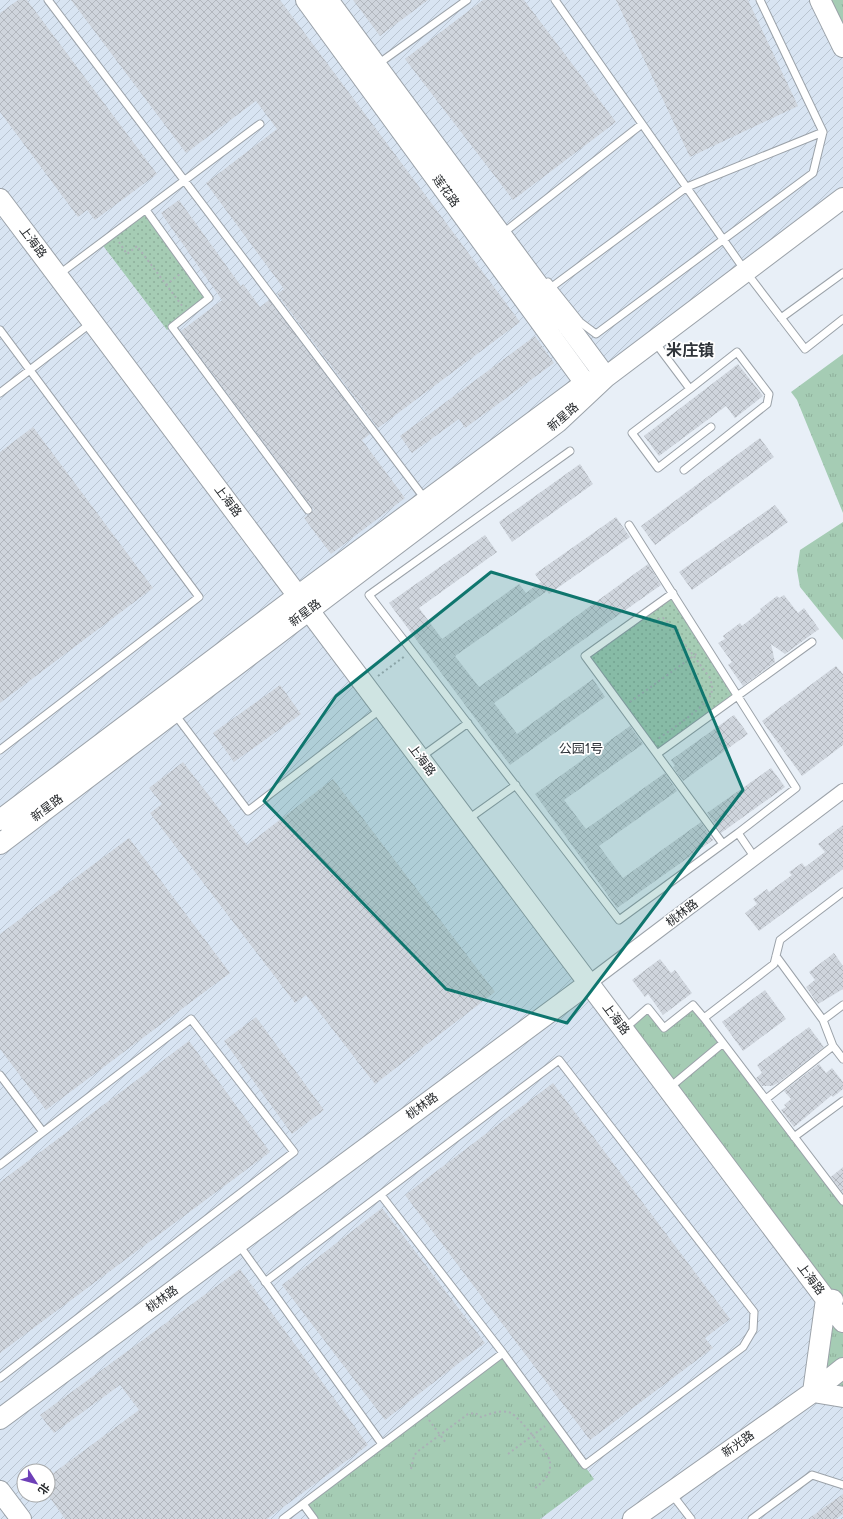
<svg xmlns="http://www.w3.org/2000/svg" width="843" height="1519" viewBox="0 0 843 1519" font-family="Figtree,'Noto Sans SC',sans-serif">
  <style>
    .industrial { fill: url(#industrial-furrows); fill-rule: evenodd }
    .grass { fill: url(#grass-tufts) }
    .park { fill: url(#park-dots) }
    .building { fill: url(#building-cross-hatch) }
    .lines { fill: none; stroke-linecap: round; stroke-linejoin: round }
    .lane-casing { stroke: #9ba2a9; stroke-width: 9 }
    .street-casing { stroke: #9ba2a9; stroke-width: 16 }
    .secondary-casing { stroke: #9ba2a9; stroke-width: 22 }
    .path { stroke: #aab0b6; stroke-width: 2; stroke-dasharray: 2 3; stroke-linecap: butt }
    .lane { stroke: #fff; stroke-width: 7 }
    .street { stroke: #fff; stroke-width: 14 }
    .secondary { stroke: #fff; stroke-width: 20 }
    .marked { fill: #0f766e; fill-opacity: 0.2; stroke: #0f766e; stroke-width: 3; stroke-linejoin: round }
    .labels { text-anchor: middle; stroke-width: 3.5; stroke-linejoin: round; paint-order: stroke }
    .street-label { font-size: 12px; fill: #24272a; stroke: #fff }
    .neighbourhood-label { font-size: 13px; fill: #2e3339; stroke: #fff }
    .district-label { font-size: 16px; font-weight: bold; fill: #2e3339; stroke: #fff }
  </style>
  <defs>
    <pattern id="industrial-furrows" width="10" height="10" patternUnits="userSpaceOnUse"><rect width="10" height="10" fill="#d8e4f2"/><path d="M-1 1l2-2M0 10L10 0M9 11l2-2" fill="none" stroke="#b9c4d0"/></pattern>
    <pattern id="grass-tufts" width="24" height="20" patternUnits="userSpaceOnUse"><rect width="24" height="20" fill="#a5ccb4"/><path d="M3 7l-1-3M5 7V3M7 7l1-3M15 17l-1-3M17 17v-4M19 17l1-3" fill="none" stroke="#8eaf9b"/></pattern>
    <pattern id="park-dots" width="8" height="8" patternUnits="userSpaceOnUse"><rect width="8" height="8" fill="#a5ccb4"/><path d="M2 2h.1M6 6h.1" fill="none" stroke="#8eaf9b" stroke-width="1.8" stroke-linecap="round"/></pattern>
    <pattern id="building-cross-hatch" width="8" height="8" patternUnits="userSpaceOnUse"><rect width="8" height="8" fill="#cfd5dd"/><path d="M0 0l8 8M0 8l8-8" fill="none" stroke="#b2b7be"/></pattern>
  </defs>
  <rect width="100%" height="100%" fill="#e8eff7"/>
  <path class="industrial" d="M0,0H306L583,379L0,820Z
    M342,0H820L843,47V198L606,377Z
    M310,610L826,1299L843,1397V1519H0V842ZM24,1471H48V1495H24Z"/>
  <path class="grass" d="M820,0H843V47Z
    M843,354V513L797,400L791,392Z
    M843,522V640L800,587L797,570L800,550Z
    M693,1005L843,1201V1397L813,1392L826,1299L624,1029L648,1008L664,1027Z
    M503,1353L594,1479L540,1519H314L303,1504Z"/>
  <path class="park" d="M146,210L209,298L167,330L101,243Z
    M673,593L738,697L657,754L585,656Z"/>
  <path class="building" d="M18,0H27L157,174L95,220L87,210L78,217L0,112V13Z
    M71,0H280L520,322L378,428L277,294L284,289L206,183L277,129L256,101L186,153Z
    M353,0H428L380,36Z
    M483,0H524L616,122L513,200L405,59Z
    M616,0H748L798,106L690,157Z
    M179,200L241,286L243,284L260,307L269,300L370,434L362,440L405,498L331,554L304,518L314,510L181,331L222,300L161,213Z
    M535,336L554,363L465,428L459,419L412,453L400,436Z
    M738,364L763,396L735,418L726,406L659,456L644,436Z
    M33,427L153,588L0,703V452Z
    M760,438L774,457L655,545L641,526Z
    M580,464L593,484L512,542L499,522Z
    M775,505L788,522L692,590L679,572Z
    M616,517L630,537L549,594L547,591L455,656L479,687L648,564L661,585L494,703L517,734L593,679L605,697L510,765L389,603L485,535L497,552L419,608L442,639L519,584L526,593L541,582L535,574Z
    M784,595L798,613L804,608L819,629L785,654L771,644L775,662L743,686L728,665L732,662L718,643L725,639L723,636L740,623L742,626L761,611L760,609L777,596L779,598Z
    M836,666L843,674V745L802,776L762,721Z
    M280,685L301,714L234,762L213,733Z
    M734,715L748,734L683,781L673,767L675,766L671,760Z
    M630,726L643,744L564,800L586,829L665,773L677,791L599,846L623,878L701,822L713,840L617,908L535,794Z
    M183,762L247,845L333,779L495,992L375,1084L306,995L295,1003L150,813L162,804L149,788Z
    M771,768L785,787L721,833L707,813Z
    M843,825V869L759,931L745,913L757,904L753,899L767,889L769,892L792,875L789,872L802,863L805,867L825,852L818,844Z
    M129,838L230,973L46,1110L0,1049V934Z
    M834,953L843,966V989L818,1004L806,987L815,980L809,972Z
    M660,959L671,973L675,970L692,993L663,1015L648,994L645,997L632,980Z
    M765,990L786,1019L743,1051L722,1022Z
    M256,1017L324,1110L292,1134L224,1041Z
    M809,1027L824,1047L778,1083L772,1086H762L756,1078L762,1073L757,1065Z
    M189,1041L270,1152L0,1353V1182Z
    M819,1064L826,1073L832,1068L843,1082V1089L833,1097L832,1095L794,1127L781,1110L786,1107L784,1105L791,1099L784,1091Z
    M553,1083L730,1319L705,1338L713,1348L590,1440L405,1195Z
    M843,1167V1193L831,1177Z
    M382,1208L485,1343L385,1420L282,1285Z
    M240,1269L368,1445L267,1519H65L48,1495V1477L139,1410L120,1385L54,1433L40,1415Z
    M843,1494V1514L836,1519H808Z"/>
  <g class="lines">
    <defs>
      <path id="lane" d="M48,0L425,499
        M555,0L746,272L805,349L843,319
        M378,64L467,0
        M146,210L209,298L172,327L308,510
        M502,234L642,124
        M58,275L260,124
        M548,282L580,322L596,334L813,173L823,132L760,0
        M549,289L687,187L823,132
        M781,318L843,273
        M0,330L199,597L0,750
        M654,341L690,389L632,433L658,468L711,427
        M0,393L91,323
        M570,451L369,595L619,920L738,833L755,858
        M684,470L767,404L769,394L737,352L690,389
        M629,525L796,788L738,833
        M673,593L585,656L723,844
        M174,713L248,811L381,709
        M657,754L812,642
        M421,757L468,723
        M467,820L516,785
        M843,892L780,940L774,964L704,1018L843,1201
        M776,956L823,1020
        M624,1029L648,1008L664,1028L693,1005L704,1018
        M833,1046L843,1059
        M0,1075L43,1132
        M669,1088L723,1043
        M766,1099L833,1046L823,1020L843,1005
        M794,1137L843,1101
        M0,1165L191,1019L294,1152L0,1378
        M381,1195L503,1353
        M239,1245L382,1444
        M265,1282L559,1060L754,1312L753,1330L743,1347L585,1465L503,1353L283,1519
        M671,1493L691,1519
        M303,1504L314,1519
        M752,1519L812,1475L843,1485"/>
      <path id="street" d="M589,983L843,791"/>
      <path id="secondary" d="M306,0L585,383
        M820,0L843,47
        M0,199L843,1322
        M0,820L299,595L585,383L606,377L843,198
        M0,844L558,422L606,377L328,0
        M833,1300L826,1299L813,1392L843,1397
        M0,1419L589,983
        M0,1491L21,1519
        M633,1519L813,1392L843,1368"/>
    </defs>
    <use href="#lane" class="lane-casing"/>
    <use href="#street" class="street-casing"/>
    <use href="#secondary" class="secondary-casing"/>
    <path class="path" d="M119,242L127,254L137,246L183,307
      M166,285L180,274
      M653,621L663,618L670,624L710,678C712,684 713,688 711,694C707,706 670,730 658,739
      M378,676L405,656
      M630,702L699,652
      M429,1420L446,1443
      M508,1454L545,1426
      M411,1469L414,1456L417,1452L468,1414L475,1413L481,1417C490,1414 501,1409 511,1413C518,1416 548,1453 550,1461C550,1463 550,1468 550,1470C548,1478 540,1484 534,1489"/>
    <use href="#lane" class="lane"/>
    <use href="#street" class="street"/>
    <use href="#secondary" class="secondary"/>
  </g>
  <path class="marked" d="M491,572L675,627L743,790L567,1023L446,989L264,801L336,696Z"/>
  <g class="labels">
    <g class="street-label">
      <text transform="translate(446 191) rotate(54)" y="4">莲花路</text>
      <text transform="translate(33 242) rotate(53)" y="4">上海路</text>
      <text transform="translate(563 417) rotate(-41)" y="4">新星路</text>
      <text transform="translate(228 501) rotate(53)" y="4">上海路</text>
      <text transform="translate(305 613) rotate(-37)" y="4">新星路</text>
      <text transform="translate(422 760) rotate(53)" y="4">上海路</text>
      <text transform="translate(47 808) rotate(-37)" y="4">新星路</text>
      <text transform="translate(682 913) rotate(-37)" y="4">桃林路</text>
      <text transform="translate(616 1019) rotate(53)" y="4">上海路</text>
      <text transform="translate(422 1106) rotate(-36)" y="4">桃林路</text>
      <text transform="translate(811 1279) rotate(53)" y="4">上海路</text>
      <text transform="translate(162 1299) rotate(-36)" y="4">桃林路</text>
      <text transform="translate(738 1444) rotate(-35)" y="4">新光路</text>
    </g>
    <g class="neighbourhood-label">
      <text x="581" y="753">公园1号</text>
    </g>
    <g class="district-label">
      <text x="690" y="356">米庄镇</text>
    </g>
  </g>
  <g transform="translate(36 1483) rotate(126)"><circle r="19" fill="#ffffff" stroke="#a7a9aa"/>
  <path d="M0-3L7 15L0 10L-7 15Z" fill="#6e40b8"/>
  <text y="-6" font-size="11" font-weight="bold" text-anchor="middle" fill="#24272a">北</text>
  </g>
</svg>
